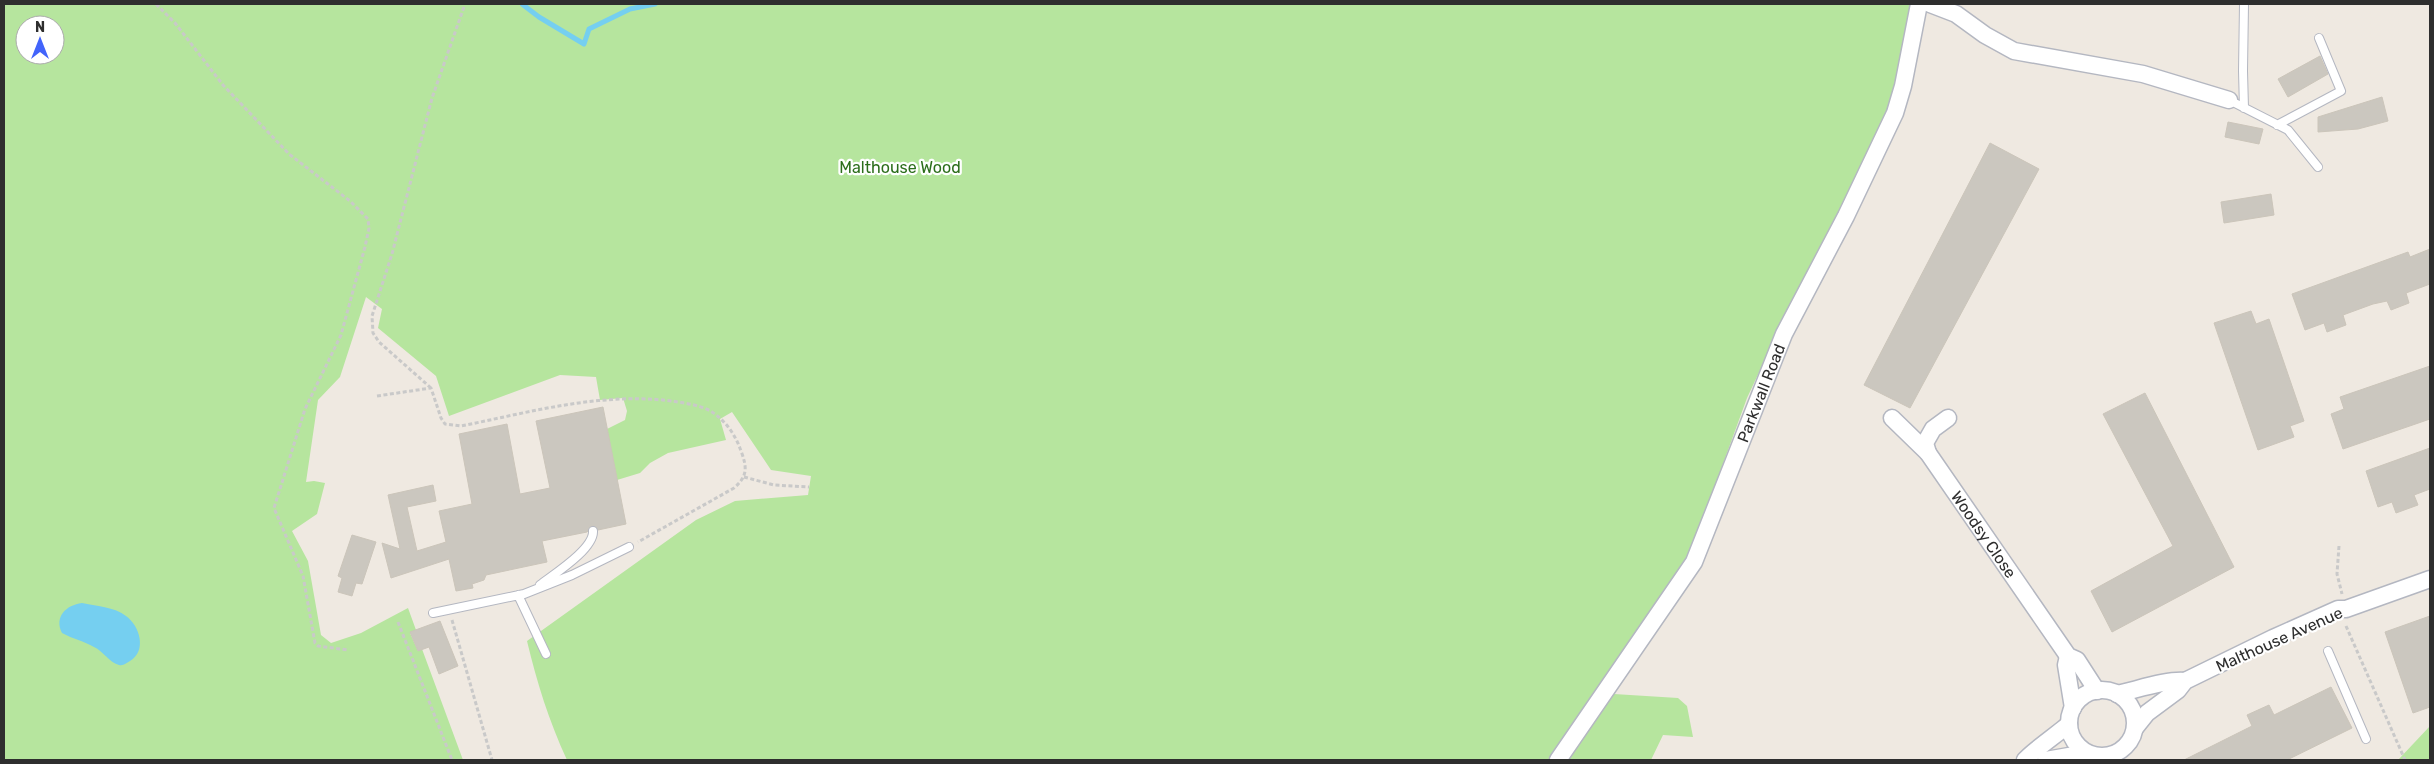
<svg xmlns="http://www.w3.org/2000/svg" width="2434" height="764" viewBox="0 0 2434 764" font-family="Rubik,sans-serif">
  <style>
    .green { fill: #b6e59e; fill-rule: evenodd }
    .water { fill: #75cff0 }
    .lines { fill: none; stroke-linecap: round; stroke-linejoin: round }
    .stream { stroke: #75cff0; stroke-width: 5 }
    .building { fill: #cbc7bf; stroke: #cbc5ba }
    .service-casing { stroke: #b4b7c1; stroke-width: 10 }
    .minor-casing { stroke: #b4b7c1; stroke-width: 19 }
    .path { stroke: #c9c9c9; stroke-width: 3; stroke-dasharray: 4 2.5; stroke-linecap: butt }
    .service { stroke: #fff; stroke-width: 8 }
    .minor { stroke: #fff; stroke-width: 16 }
    .labels { text-anchor: middle; stroke-width: 4.5; stroke-linejoin: round; paint-order: stroke }
    .park-label { font-size: 16px; fill: #2c6e1b; stroke: #fff }
    .street-label { font-size: 16px; fill: #2e2e2e; stroke: #fff }
  </style>
  <rect width="100%" height="100%" fill="#efe9e1"/>
  <path class="green" d="M4,4H1914L1891,107L1853,190L1776,336L1747,398L1692,549L1676,576L1552,760H567C549,721 537,683 527,641L696,520L735,501L808,495L811,476L771,470L732,412L720,419L726,440L668,453L650,463L640,473L617,480L607,429L625,420L627,411L623,398L600,400L596,377L560,375L449,416L436,376L378,328L382,309L366,297L340,377L318,400L306,482L314,481L325,483L317,514L292,531L308,561L321,635L331,643L361,633L408,608L416,630L410,633L418,651L422,649L463,760H4ZM25,25H55V55H25Z
    M1614,694L1678,698L1687,706L1693,737L1663,735L1651,760H1568Z
    M2430,726V760H2398Z"/>
  <path class="water" d="M82,603C95,606 115,607 126,616C140,626 147,651 130,661C126,663 124,666 119,665C110,663 103,651 94,647C84,641 73,639 62,633C54,617 66,605 82,603Z"/>
  <g class="lines">
    <path class="stream" d="M522,4L539,17L584,44L589,29L630,9L655,4"/>
  </g>
  <path class="building" d="M2320,56L2328,74L2288,97L2278,79Z
    M2382,97L2388,121L2358,129L2318,132V117Z
    M2228,122L2263,129L2259,144L2225,137Z
    M1990,143L2039,169L1910,408L1864,385Z
    M2271,194L2274,215L2224,223L2221,202Z
    M2430,249V284L2406,293L2409,303L2391,310L2387,301L2373,304L2343,315L2346,325L2327,332L2324,323L2305,330L2292,294L2408,252L2410,257Z
    M2251,311L2256,324L2269,319L2304,421L2290,426L2294,437L2258,450L2214,323Z
    M2430,366V419L2343,449L2331,414L2344,409L2340,397Z
    M2145,393L2234,567L2112,632L2091,591L2173,546L2103,414Z
    M603,407L626,524L598,530L596,527L592,526L587,532L542,541L547,562L486,575L484,580L472,584L473,588L456,591L449,559L391,578L382,543L400,549L388,495L433,485L436,501L407,507L417,551L446,542L439,511L472,504L459,434L507,424L520,494L550,488L536,421Z
    M2430,448V489L2414,495L2418,505L2396,513L2392,502L2378,507L2366,471Z
    M352,535L376,542L362,584L356,583L352,596L338,592L342,578L338,576Z
    M2430,616V707L2413,713L2385,632Z
    M440,621L458,666L439,674L429,647L418,651L410,632Z
    M2331,687L2352,728L2287,760H2184L2252,726L2247,715L2269,705L2274,715Z"/>
  <g class="lines">
    <defs>
      <path id="service" d="M2229,100L2288,130L2318,167
        M2244,108L2243,71L2244,4
        M2277,125L2341,91L2319,38
        M540,585C554,574 594,549 593,531
        M518,595L546,654
        M433,613L524,594L572,575L629,547
        M2328,651L2366,739"/>
      <g id="minor">
        <path d="M1930,4L1956,14L1985,35L2014,51L2143,74L2229,100"/>
        <path id="s1" d="M1892,418L1928,453L2068,656L2077,660L2097,691"/>
        <path d="M1928,453L1925,443L1933,429L1948,418"/>
        <path d="M2068,656L2066,665L2073,708"/>
        <circle cx="2102" cy="723" r="33"/>
        <path d="M2117,694C2136,690 2168,679 2185,681"/>
        <path d="M2135,728L2147,713L2178,690L2185,681L2273,638L2338,609H2346L2430,579"/>
        <path id="s2" d="M1558,760L1694,562L1784,334L1846,216L1895,113L1903,86L1919,4"/>
        <path d="M2025,760C2029,754 2060,732 2069,724"/>
        <path d="M2046,760L2086,753"/>
      </g>
    </defs>
    <use href="#service" class="service-casing"/>
    <use href="#minor" class="minor-casing"/>
    <path class="path" d="M156,4L175,23L223,85L289,154L350,201L368,219L369,228L365,247L341,335L305,409L274,508L303,576L315,643L318,646L348,650
      M431,388L379,342L373,333L372,316L392,254L432,98L465,4
      M377,396L431,388L441,418L445,424L461,426C531,412 600,392 672,401C684,403 701,405 712,412C726,421 736,436 741,451C747,467 748,476 734,488L638,542
      M744,477L774,485L809,487
      M2339,546L2337,574L2342,594
      M452,620L492,760
      M398,622L452,760
      M2346,626L2405,760"/>
    <use href="#service" class="service"/>
    <use href="#minor" class="minor"/>
  </g>
  <g class="labels">
    <g class="park-label">
      <text x="900" y="173">Malthouse Wood</text>
    </g>
    <g class="street-label">
      <text dy="6" stroke="none"><textPath href="#s2" startOffset="422">Parkwall Road</textPath></text>
      <text dy="6" stroke="none"><textPath href="#s1" startOffset="149">Woodsy Close</textPath></text>
      <text transform="translate(2279 639) rotate(-24)" y="6">Malthouse Avenue</text>
    </g>
  </g>
  <rect width="2434" height="764" fill="none" stroke="#2e2e2e" stroke-width="10"/>
  <g transform="translate(40 40)"><circle r="24" fill="#ffffff" stroke="#ababab"/>
  <path d="M0-4L9 19L0 12L-9 19Z" fill="#4264fb"/>
  <text y="-8" font-size="14" font-weight="bold" text-anchor="middle" fill="#2e2e2e">N</text>
  </g>
</svg>
